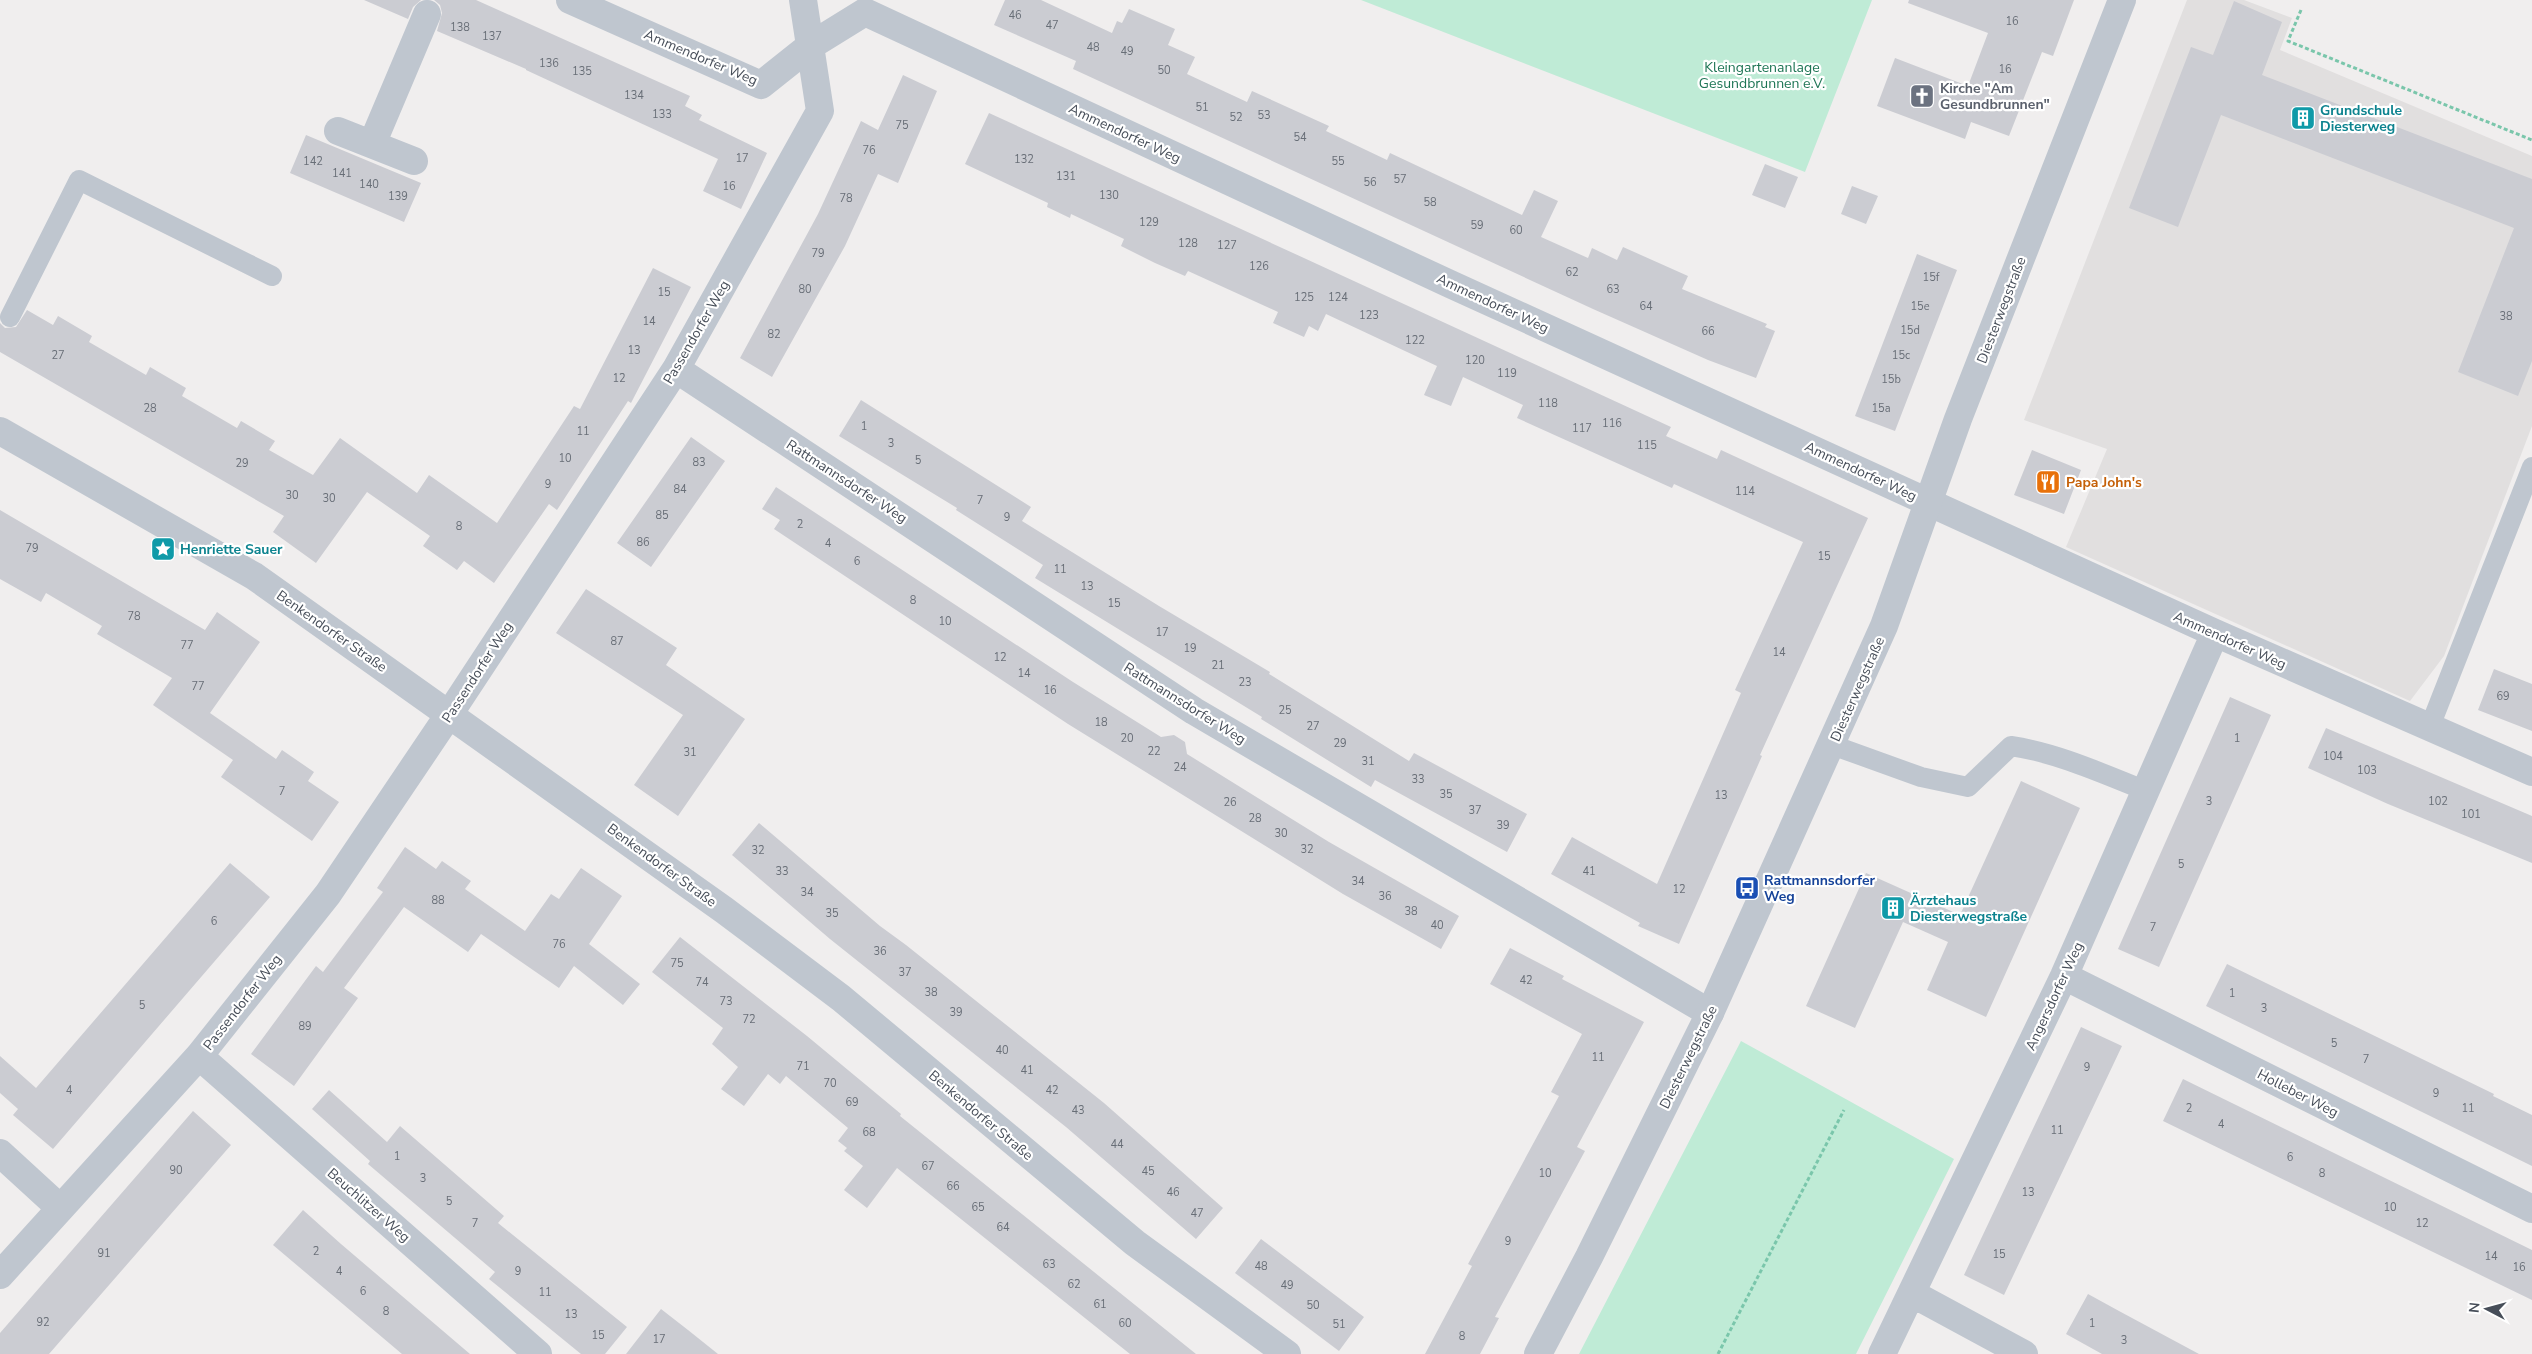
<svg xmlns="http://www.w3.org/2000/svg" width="2532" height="1354" viewBox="0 0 2532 1354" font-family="'Nunito Sans',sans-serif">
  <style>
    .education { fill: #e1dfdf }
    .green { fill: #bfebd6 }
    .building { fill: #cbccd2 }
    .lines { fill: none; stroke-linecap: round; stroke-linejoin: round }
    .path { stroke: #7ac6ab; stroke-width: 3; stroke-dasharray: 4 2.5; stroke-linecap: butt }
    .service { stroke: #bfc6cf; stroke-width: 20 }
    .minor { stroke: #bfc6cf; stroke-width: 28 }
    .tertiary { stroke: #bfc6cf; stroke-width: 28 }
    .labels { text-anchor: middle; stroke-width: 4.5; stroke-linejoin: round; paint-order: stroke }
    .number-label { font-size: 11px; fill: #686e77 }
    .street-label { font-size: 14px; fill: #474e59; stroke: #fff }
    .park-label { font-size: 14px; fill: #1e7555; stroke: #fff }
    .worship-label { font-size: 14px; font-weight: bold; fill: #5b616d; stroke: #fff; text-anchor: start }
    .culture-label { font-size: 14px; font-weight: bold; fill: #0d838f; stroke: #fff; text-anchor: start }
    .food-label { font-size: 14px; font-weight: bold; fill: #c56008; stroke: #fff; text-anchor: start }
    .transit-label { font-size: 14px; font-weight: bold; fill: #164399; stroke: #fff; text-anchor: start }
  </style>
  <rect width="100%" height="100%" fill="#f0eeee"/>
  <path class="education" d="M2187,0H2244L2292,18L2280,50L2532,156V426L2444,656L2410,701L2066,547L2107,449L2024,420Z"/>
  <path class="green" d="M1361,0H1872L1805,172Z
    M1741,1041L1954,1159L1856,1354H1579Z"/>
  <path class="building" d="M364,0H421L413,7L408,19Z
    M434,0H476L690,96L685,106L702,115L699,120L767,153L741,209L703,191L718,159L526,70V69L437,31L442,13L440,5Z
    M1005,0H1041L1112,33L1117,21L1122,23L1129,9L1175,29L1168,45L1195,57L1187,74L1247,102L1252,91L1329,126L1326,131L1387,160L1390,153L1522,215L1534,190L1558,201L1541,237L1588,258L1592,248L1617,260L1623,247L1688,276L1682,289L1767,324L1765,327L1775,331L1756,378L1708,360L1593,309L1073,69L1076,61L994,25Z
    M1909,0H2074L2053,56L2042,52L2009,136L1971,122L1965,139L1877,106L1895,58L1968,86L1988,33L1908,3Z
    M2234,1L2282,22L2262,75L2532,179V361L2518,396L2458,372L2514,228L2221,115L2178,227L2129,208L2191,47L2213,55Z
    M903,75L937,91L898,183L878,174L845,246L772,377L740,358L818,214L861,121L878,130Z
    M989,113L1671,427L1666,436L1717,459L1721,450L1868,518L1760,755L1762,756L1679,944L1638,926L1640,923L1551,874L1572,837L1657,884L1741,693L1735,690L1803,542L1674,484L1672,488L1517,418L1523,405L1463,377L1451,406L1424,395L1437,366L1326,314L1318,331L1309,326L1304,337L1273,323L1278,312L1188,271L1185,276L1155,263L1121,246L1124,239L1071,214L1070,218L1047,207L1048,203L965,164Z
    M306,135L421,183L404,222L290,173Z
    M1765,164L1798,177L1785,208L1752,195Z
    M1852,186L1878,196L1866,224L1841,214Z
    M1917,254L1957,270L1895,431L1855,416Z
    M653,268L691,287L631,403L628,401L557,510L549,504L494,583L464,561L457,570L423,546L430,536L367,492L316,563L273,532L284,516L0,352V323L5,328L16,327L27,310L53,325L58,316L92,336L89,342L146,375L150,367L186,388L182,396L237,428L241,421L275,441L269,450L313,475L340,438L417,493L429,475L497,523L574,406L580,409Z
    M861,400L1031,507L1022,521L1159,606L1270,672L1269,674L1409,761L1414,753L1527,814L1507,852L1375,780L1371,787L1261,719L1262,717L1035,578L1043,565L956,510L957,508L839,436Z
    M691,437L725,461L651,567L617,543Z
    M2032,450L2081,470L2064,514L2014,495Z
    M776,487L1073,682L1161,737L1174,735L1185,742L1187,754L1329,842L1459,916L1441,949L1343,894L1068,724L774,529L780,520L762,509Z
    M0,510L205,630L217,612L260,642L210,713L276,759L282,750L314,772L308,781L339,802L312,841L221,777L233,760L153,705L172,678L97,634L102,626L46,593L41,602L0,579Z
    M586,589L677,648L666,665L745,719L678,816L634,785L683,715L556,633Z
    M2494,669L2532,684V731L2478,710Z
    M2230,697L2271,715L2159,967L2118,949Z
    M2326,728L2532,816V863L2388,804L2308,768Z
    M2021,781L2080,808L1986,1017L1927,990L1948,942L1903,922L1855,1028L1806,1006L1866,873L1960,915Z
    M759,823L880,926L906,945L1104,1103L1223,1208L1196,1239L1066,1127L830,939L732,855Z
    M405,847L436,869L442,861L471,881L465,889L525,931L551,894L559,899L581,868L622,896L589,944L640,984L623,1005L574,966L559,988L481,934L468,952L404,907L344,988L358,998L294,1086L251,1054L316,966L323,972L383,892L377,888Z
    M230,863L270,897L53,1149L13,1115L18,1109L0,1093V1056L36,1088Z
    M680,937L807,1036L901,1114L900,1116L1196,1354H1130L897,1168L867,1208L844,1190L863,1166L844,1151L847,1148L838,1141L848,1128L786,1076L780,1084L768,1074L744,1106L721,1089L738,1067L712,1044L723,1028L652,972Z
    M1510,948L1564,976L1562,979L1644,1022L1577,1147L1585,1151L1495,1317L1499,1318L1480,1354H1425L1472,1266L1468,1264L1559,1096L1551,1092L1582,1034L1490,984Z
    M2227,964L2494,1094L2493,1096L2532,1115V1166L2206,1006Z
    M2081,1027L2122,1046L2004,1295L1964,1275Z
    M2183,1079L2532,1250V1300L2163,1121Z
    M329,1090L387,1142L400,1126L504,1216L498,1223L627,1327L605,1354H581L489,1279L495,1272L368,1164L370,1161L312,1109Z
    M193,1111L231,1145L49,1354H0V1333Z
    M303,1210L341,1244L470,1354H402L273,1245Z
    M1261,1239L1364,1317L1339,1351L1235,1273Z
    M2088,1294L2119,1311L2199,1354H2102L2066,1334Z
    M661,1309L688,1330L718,1354H626Z"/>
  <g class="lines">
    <path class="path" d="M2301,10L2288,41L2532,140
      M1718,1354L1844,1110"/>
    <path class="service" d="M10,317L79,180L272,276
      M2429,729L2532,467
      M1832,745L1921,777L1968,787L2011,746C2057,753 2101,773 2144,790"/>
    <path class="minor" d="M570,0L761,85L810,46L865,12L1450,284L2215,633L2532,772
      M338,131L414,161
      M372,144L427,14
      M676,369L1194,711L1710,1013
      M0,431L254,576L724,910L841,998L1135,1243L1287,1354
      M2064,976L2532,1209
      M199,1056L538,1354
      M0,1153L60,1208
      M0,1275L199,1056L328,894L450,713L676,369L820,111L803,0
      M1913,1294L2024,1354
      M1882,1354L2064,976L2215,633"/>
    <path class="tertiary" d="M1538,1354L1589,1257L1710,1013L1884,626L1958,419L2122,0"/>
  </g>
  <defs>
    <symbol id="church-square" viewBox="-11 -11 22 22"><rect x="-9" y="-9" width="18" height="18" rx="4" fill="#6b7280" stroke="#fff"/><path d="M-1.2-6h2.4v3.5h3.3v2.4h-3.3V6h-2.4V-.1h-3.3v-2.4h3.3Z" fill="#fff"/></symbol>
    <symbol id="building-square" viewBox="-11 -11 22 22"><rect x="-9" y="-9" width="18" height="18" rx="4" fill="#0f9aa8" stroke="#fff"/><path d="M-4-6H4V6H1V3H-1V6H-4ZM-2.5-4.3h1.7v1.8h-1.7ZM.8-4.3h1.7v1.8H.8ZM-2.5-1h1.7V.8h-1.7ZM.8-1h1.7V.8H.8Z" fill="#fff"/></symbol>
    <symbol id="restaurant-square" viewBox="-11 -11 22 22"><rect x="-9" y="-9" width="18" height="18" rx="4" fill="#e8710a" stroke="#fff"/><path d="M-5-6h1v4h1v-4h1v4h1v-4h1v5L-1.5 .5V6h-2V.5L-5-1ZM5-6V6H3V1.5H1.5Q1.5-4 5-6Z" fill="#fff"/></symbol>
    <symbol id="sight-square" viewBox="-11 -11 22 22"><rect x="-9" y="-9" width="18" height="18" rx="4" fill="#0f9aa8" stroke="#fff"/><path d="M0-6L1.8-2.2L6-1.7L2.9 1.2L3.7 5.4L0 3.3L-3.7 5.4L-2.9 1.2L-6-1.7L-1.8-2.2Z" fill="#fff"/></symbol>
    <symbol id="bus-square" viewBox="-11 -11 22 22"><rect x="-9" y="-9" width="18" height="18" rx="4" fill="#1a4fb4" stroke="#fff"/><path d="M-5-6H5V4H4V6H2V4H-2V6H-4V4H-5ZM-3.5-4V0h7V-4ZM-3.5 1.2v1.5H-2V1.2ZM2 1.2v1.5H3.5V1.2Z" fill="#fff"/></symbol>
  </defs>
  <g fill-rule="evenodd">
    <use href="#church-square" x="1908" y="82" width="28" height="28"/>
    <use href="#building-square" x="2289" y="104" width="28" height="28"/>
    <use href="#restaurant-square" x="2034" y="468" width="28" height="28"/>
    <use href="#sight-square" x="149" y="535" width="28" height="28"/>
    <use href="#bus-square" x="1733" y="874" width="28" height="28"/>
    <use href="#building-square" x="1879" y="894" width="28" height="28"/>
  </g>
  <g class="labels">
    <g class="number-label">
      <text x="1015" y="19">46</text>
      <text x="2012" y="25">16</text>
      <text x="1052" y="29">47</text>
      <text x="460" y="31">138</text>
      <text x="492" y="40">137</text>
      <text x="1093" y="51">48</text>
      <text x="1127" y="55">49</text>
      <text x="549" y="67">136</text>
      <text x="2005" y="73">16</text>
      <text x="1164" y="74">50</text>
      <text x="582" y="75">135</text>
      <text x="634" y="99">134</text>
      <text x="1202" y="111">51</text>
      <text x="662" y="118">133</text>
      <text x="1264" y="119">53</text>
      <text x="1236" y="121">52</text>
      <text x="902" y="129">75</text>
      <text x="1300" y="141">54</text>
      <text x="869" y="154">76</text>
      <text x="742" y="162">17</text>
      <text x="1024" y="163">132</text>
      <text x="313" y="165">142</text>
      <text x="1338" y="165">55</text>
      <text x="342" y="177">141</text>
      <text x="1066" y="180">131</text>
      <text x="1400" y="183">57</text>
      <text x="1370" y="186">56</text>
      <text x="369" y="188">140</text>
      <text x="729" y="190">16</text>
      <text x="1109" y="199">130</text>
      <text x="398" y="200">139</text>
      <text x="846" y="202">78</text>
      <text x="1430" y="206">58</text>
      <text x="1149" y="226">129</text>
      <text x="1477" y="229">59</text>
      <text x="1516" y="234">60</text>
      <text x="1188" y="247">128</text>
      <text x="1227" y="249">127</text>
      <text x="818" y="257">79</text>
      <text x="1259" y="270">126</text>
      <text x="1572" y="276">62</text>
      <text x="1931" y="281">15f</text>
      <text x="805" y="293">80</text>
      <text x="1613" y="293">63</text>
      <text x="664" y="296">15</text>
      <text x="1304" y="301">125</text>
      <text x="1338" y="301">124</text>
      <text x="1646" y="310">64</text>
      <text x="1920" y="310">15e</text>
      <text x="1369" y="319">123</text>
      <text x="2506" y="320">38</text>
      <text x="649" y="325">14</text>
      <text x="1910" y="334">15d</text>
      <text x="1708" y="335">66</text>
      <text x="774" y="338">82</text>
      <text x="1415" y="344">122</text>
      <text x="634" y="354">13</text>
      <text x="58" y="359">27</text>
      <text x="1901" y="359">15c</text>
      <text x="1475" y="364">120</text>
      <text x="1507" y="377">119</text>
      <text x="619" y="382">12</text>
      <text x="1891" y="383">15b</text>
      <text x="1548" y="407">118</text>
      <text x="150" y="412">28</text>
      <text x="1881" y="412">15a</text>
      <text x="1612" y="427">116</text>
      <text x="864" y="430">1</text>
      <text x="1582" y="432">117</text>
      <text x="583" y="435">11</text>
      <text x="891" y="447">3</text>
      <text x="1647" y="449">115</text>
      <text x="565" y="462">10</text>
      <text x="918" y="464">5</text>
      <text x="699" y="466">83</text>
      <text x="242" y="467">29</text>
      <text x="548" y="488">9</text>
      <text x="680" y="493">84</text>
      <text x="1745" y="495">114</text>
      <text x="292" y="499">30</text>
      <text x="329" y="502">30</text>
      <text x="980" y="504">7</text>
      <text x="662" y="519">85</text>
      <text x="1007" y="521">9</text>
      <text x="800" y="528">2</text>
      <text x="459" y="530">8</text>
      <text x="643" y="546">86</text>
      <text x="828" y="547">4</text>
      <text x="32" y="552">79</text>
      <text x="1824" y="560">15</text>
      <text x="857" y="565">6</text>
      <text x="1060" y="573">11</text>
      <text x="1087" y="590">13</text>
      <text x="913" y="604">8</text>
      <text x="1114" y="607">15</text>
      <text x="134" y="620">78</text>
      <text x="945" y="625">10</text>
      <text x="1162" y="636">17</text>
      <text x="617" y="645">87</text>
      <text x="187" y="649">77</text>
      <text x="1190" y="652">19</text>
      <text x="1779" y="656">14</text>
      <text x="1000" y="661">12</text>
      <text x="1218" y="669">21</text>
      <text x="1024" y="677">14</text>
      <text x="1245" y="686">23</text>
      <text x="198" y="690">77</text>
      <text x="1050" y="694">16</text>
      <text x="2503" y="700">69</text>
      <text x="1285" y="714">25</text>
      <text x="1101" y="726">18</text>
      <text x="1313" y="730">27</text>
      <text x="1127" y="742">20</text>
      <text x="2237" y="742">1</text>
      <text x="1340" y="747">29</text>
      <text x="1154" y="755">22</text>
      <text x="690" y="756">31</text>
      <text x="2333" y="760">104</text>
      <text x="1368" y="765">31</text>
      <text x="1180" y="771">24</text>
      <text x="2367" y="774">103</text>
      <text x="1418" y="783">33</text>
      <text x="282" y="795">7</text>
      <text x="1446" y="798">35</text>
      <text x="1721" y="799">13</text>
      <text x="2209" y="805">3</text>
      <text x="2438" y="805">102</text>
      <text x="1230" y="806">26</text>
      <text x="1475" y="814">37</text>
      <text x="2471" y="818">101</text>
      <text x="1255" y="822">28</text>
      <text x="1503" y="829">39</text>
      <text x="1281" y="837">30</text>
      <text x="1307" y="853">32</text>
      <text x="758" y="854">32</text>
      <text x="2181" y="868">5</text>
      <text x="782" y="875">33</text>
      <text x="1589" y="875">41</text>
      <text x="1358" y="885">34</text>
      <text x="1679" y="893">12</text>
      <text x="807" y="896">34</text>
      <text x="1385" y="900">36</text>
      <text x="438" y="904">88</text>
      <text x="1411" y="915">38</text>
      <text x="832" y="917">35</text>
      <text x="214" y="925">6</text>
      <text x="1437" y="929">40</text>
      <text x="2153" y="931">7</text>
      <text x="559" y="948">76</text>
      <text x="880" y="955">36</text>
      <text x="677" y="967">75</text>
      <text x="905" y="976">37</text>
      <text x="1526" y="984">42</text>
      <text x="702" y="986">74</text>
      <text x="931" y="996">38</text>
      <text x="2232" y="997">1</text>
      <text x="726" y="1005">73</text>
      <text x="142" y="1009">5</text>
      <text x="2264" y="1012">3</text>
      <text x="956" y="1016">39</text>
      <text x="749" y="1023">72</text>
      <text x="305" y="1030">89</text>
      <text x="2334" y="1047">5</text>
      <text x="1002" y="1054">40</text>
      <text x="1598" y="1061">11</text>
      <text x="2366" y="1063">7</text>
      <text x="803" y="1070">71</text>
      <text x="2087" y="1071">9</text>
      <text x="1027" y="1074">41</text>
      <text x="830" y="1087">70</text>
      <text x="69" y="1094">4</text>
      <text x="1052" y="1094">42</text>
      <text x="2436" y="1097">9</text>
      <text x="852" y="1106">69</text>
      <text x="2189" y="1112">2</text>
      <text x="2468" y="1112">11</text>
      <text x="1078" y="1114">43</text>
      <text x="2221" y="1128">4</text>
      <text x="2057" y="1134">11</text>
      <text x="869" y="1136">68</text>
      <text x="1117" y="1148">44</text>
      <text x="397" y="1160">1</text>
      <text x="2290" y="1161">6</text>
      <text x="928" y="1170">67</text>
      <text x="176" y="1174">90</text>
      <text x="1148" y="1175">45</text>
      <text x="1545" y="1177">10</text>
      <text x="2322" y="1177">8</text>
      <text x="423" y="1182">3</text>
      <text x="953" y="1190">66</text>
      <text x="1173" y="1196">46</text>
      <text x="2028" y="1196">13</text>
      <text x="449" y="1205">5</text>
      <text x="978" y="1211">65</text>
      <text x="2390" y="1211">10</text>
      <text x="1197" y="1217">47</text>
      <text x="475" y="1227">7</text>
      <text x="2422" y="1227">12</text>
      <text x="1003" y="1231">64</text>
      <text x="1508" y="1245">9</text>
      <text x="316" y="1255">2</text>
      <text x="104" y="1257">91</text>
      <text x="1999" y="1258">15</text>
      <text x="2491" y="1260">14</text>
      <text x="1049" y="1268">63</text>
      <text x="1261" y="1270">48</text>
      <text x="2519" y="1271">16</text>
      <text x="339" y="1275">4</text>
      <text x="518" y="1275">9</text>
      <text x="1074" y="1288">62</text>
      <text x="1287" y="1289">49</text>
      <text x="363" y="1295">6</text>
      <text x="545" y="1296">11</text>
      <text x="1100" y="1308">61</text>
      <text x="1313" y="1309">50</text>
      <text x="386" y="1315">8</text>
      <text x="571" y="1318">13</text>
      <text x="43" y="1326">92</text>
      <text x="1125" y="1327">60</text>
      <text x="2092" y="1327">1</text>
      <text x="1339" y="1328">51</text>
      <text x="598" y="1339">15</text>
      <text x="1462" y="1340">8</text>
      <text x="659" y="1343">17</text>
      <text x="2124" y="1344">3</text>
    </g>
    <g class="street-label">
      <text transform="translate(701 57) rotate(23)" y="5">Ammendorfer Weg</text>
      <text transform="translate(1125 133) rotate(25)" y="5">Ammendorfer Weg</text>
      <text transform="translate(1493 303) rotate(25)" y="5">Ammendorfer Weg</text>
      <text transform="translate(2001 310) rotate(-69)" y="5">Diesterwegstraße</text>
      <text transform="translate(696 332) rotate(-60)" y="5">Passendorfer Weg</text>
      <text transform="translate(1861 471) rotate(25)" y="5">Ammendorfer Weg</text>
      <text transform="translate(847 481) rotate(33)" y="5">Rattmannsdorfer Weg</text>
      <text transform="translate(332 631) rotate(35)" y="5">Benkendorfer Straße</text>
      <text transform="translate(2230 640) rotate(24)" y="5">Ammendorfer Weg</text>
      <text transform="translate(477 672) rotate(-57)" y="5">Passendorfer Weg</text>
      <text transform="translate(1857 689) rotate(-66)" y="5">Diesterwegstraße</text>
      <text transform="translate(1185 703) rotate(32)" y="5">Rattmannsdorfer Weg</text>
      <text transform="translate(662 865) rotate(36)" y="5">Benkendorfer Straße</text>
      <text transform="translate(2054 996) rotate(-65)" y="5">Angersdorfer Weg</text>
      <text transform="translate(242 1002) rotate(-52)" y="5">Passendorfer Weg</text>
      <text transform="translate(1688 1057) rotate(-64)" y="5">Diesterwegstraße</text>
      <text transform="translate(2298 1093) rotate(27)" y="5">Holleber Weg</text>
      <text transform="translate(981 1115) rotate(40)" y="5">Benkendorfer Straße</text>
      <text transform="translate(369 1205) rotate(41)" y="5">Beuchlitzer Weg</text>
    </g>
    <g class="park-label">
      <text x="1762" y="72">Kleingartenanlage<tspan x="1762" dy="16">Gesundbrunnen e.V.</tspan></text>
    </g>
    <g class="worship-label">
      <text x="1940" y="93">Kirche "Am<tspan x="1940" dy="16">Gesundbrunnen"</tspan></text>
    </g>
    <g class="culture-label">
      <text x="2320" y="115">Grundschule<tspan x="2320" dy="16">Diesterweg</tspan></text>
      <text x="180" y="554">Henriette Sauer</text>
      <text x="1910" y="905">Ärztehaus<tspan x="1910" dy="16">Diesterwegstraße</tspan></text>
    </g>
    <g class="food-label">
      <text x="2066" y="487">Papa John's</text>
    </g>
    <g class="transit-label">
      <text x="1764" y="885">Rattmannsdorfer<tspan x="1764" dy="16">Weg</tspan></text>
    </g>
  </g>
  <g transform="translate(2487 1309) rotate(276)" stroke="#ffffff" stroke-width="4" paint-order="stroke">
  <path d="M0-4L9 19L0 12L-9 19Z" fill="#474e59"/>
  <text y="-8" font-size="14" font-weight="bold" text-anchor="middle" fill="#474e59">N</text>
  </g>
</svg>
